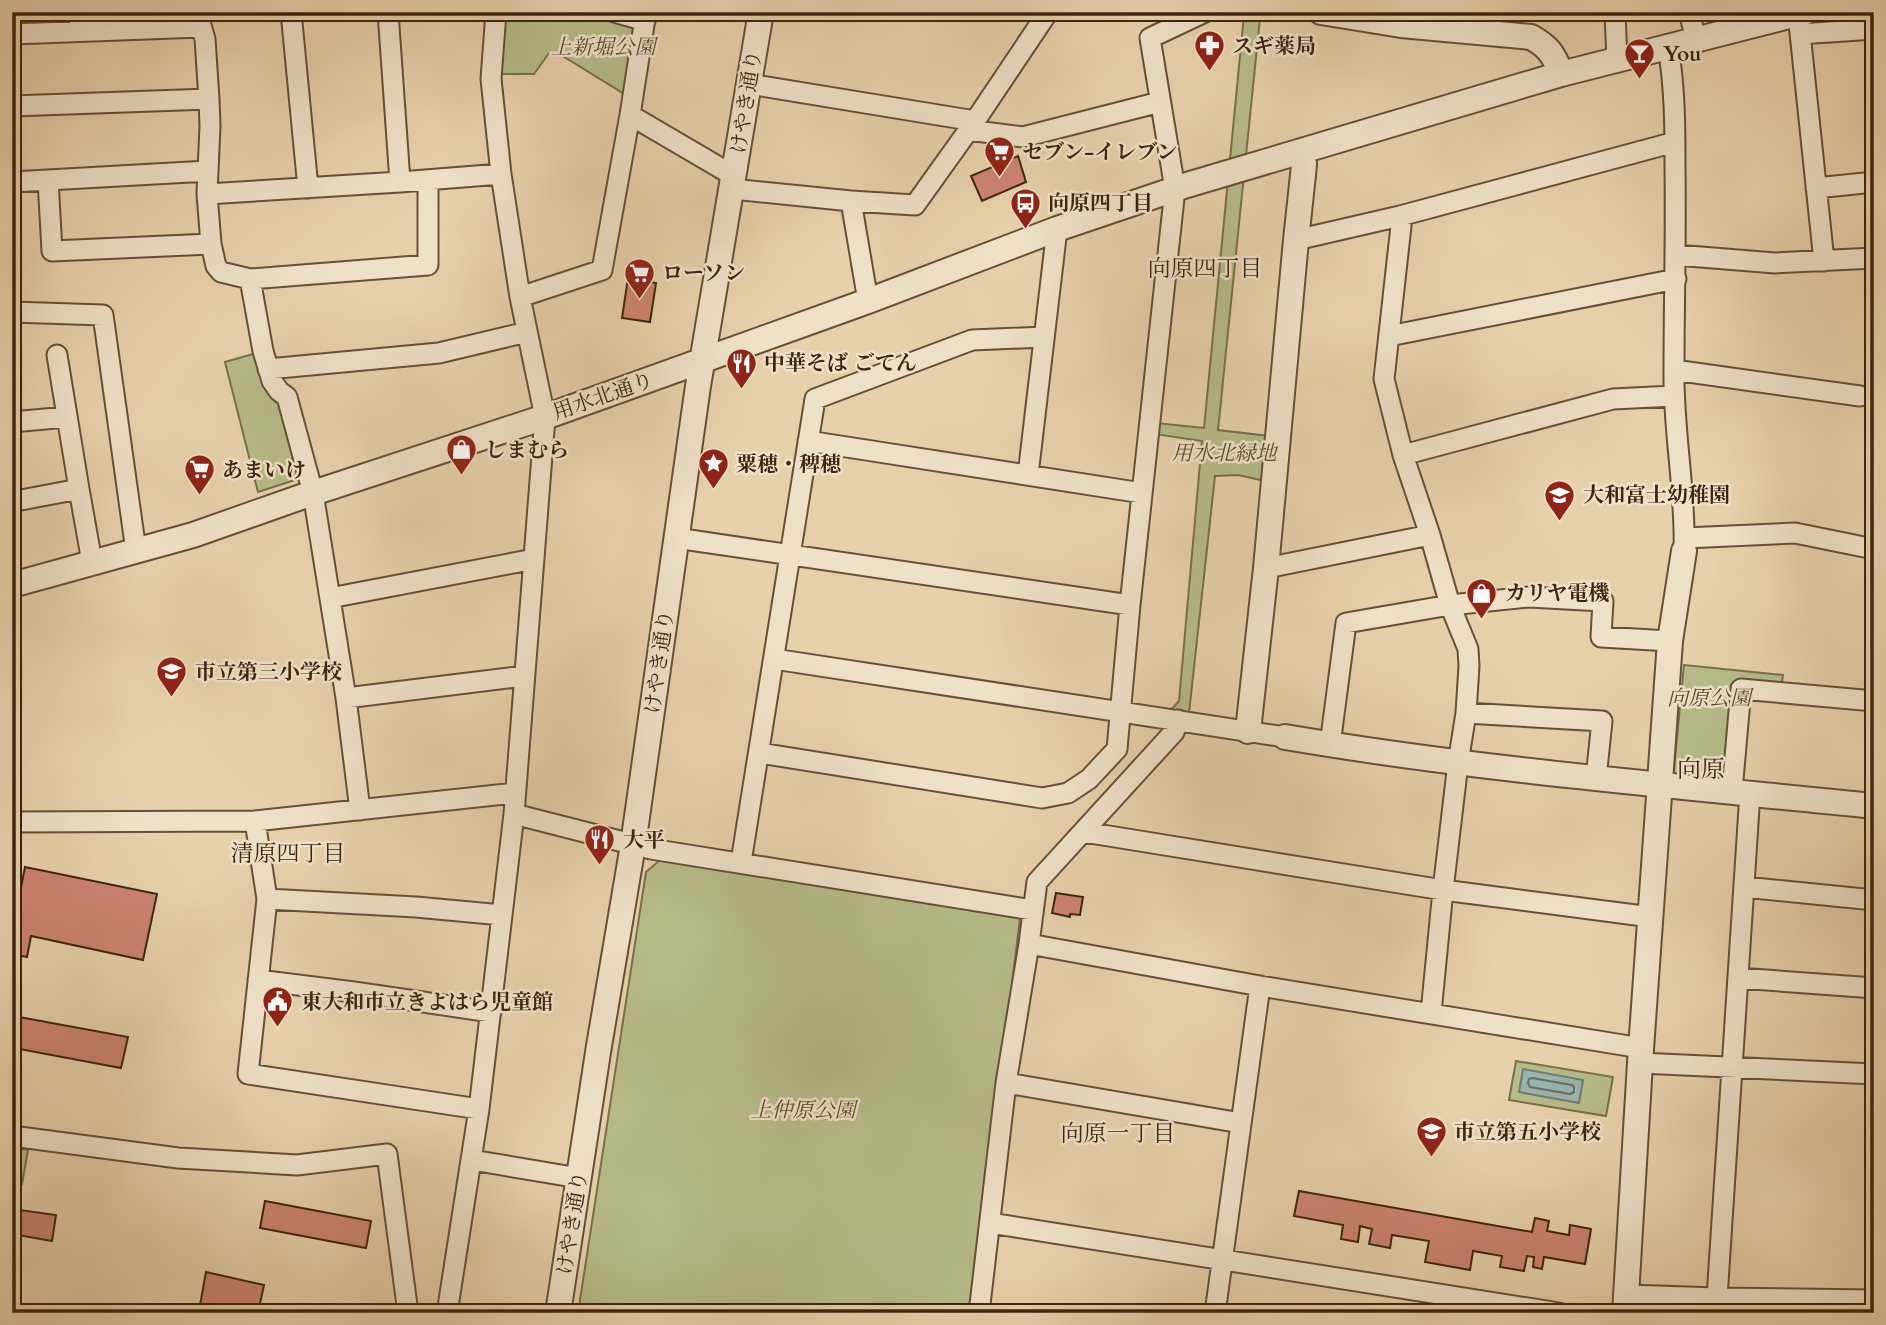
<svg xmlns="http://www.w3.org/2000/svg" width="1886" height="1325" viewBox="0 0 1886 1325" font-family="Cardo,'Noto Serif JP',serif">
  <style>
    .green { fill: #b6bc89; stroke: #7a704c; stroke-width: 2 }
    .water { fill: #98b6b0; stroke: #747c70; stroke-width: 2 }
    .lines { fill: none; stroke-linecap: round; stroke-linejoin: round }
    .shore { stroke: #6b6d60; stroke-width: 2 }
    .building { fill: #cc8372; stroke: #3e2410; stroke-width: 2 }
    .minor-casing { stroke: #684f37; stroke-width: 23 }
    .tertiary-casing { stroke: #684f37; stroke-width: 28 }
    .minor { stroke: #efe1c8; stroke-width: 19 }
    .tertiary { stroke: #efe1c8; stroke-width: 24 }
    .labels { text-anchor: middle; stroke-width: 5; stroke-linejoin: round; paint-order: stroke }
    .poi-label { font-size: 21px; font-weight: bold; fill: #3e2410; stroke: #efe1c8; text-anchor: start }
    .park-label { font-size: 21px; font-style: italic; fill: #5c4a2e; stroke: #efe1c8 }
    .street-label { font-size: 21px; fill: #3e2410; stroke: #efe1c8 }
    .neighbourhood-label { font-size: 23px; fill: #3e2410; stroke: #efe1c8 }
    .quarter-label { font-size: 24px; fill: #3e2410; stroke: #efe1c8 }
  </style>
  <rect width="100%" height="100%" fill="#e7d1ab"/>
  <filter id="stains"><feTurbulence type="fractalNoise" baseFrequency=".00286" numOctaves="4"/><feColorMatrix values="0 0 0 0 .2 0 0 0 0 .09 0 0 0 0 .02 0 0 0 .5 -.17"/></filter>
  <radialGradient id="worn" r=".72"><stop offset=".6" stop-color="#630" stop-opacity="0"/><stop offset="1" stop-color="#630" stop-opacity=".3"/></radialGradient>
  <path class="green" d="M503,12H582L630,24L635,33L626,95L561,55L549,53L534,74H500Z
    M1244,15L1260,18L1218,430L1269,436L1265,481L1238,475L1215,476L1189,713L1170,711L1179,701L1202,441L1155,434L1156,423L1204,428Z
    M253,354L278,401L298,479L258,492L225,362Z
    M1684,665L1783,675L1781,690L1739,688L1729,784L1673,779Z
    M660,860L1020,918L972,1313H578L646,872Z
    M1516,1061L1613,1077L1606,1116L1509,1100Z
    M12,1147L28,1150L22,1184L12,1182Z"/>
  <path class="water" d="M1523,1069L1583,1080L1579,1103L1519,1092Z"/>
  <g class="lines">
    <path class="shore" d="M1532,1078L1572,1085L1574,1087V1092L1570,1094L1530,1087L1528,1083L1529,1079Z"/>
  </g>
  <path class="building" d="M1018,156L1026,182L982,201L971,176Z
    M628,278L656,283L650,322L622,318Z
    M25,867L157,894L143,960L31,936L27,957L12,954V892L20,893Z
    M1056,893L1083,897L1080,915L1070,914V917L1052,913Z
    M19,1017L128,1037L121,1068L14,1048Z
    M1299,1191L1532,1232L1535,1218L1549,1221L1547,1231L1569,1235L1570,1225L1591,1229L1585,1264L1544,1257L1542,1269L1533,1267L1534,1257L1527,1256L1524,1271L1500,1267L1502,1256L1473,1251L1470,1270L1425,1262L1429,1241L1392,1235L1390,1248L1369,1244L1372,1229L1360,1226L1358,1242L1341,1239L1343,1225L1294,1216Z
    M265,1201L371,1221L366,1248L260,1228Z
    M12,1209L56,1215L52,1241L12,1234Z
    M206,1272L264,1285L258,1313H238L200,1305Z"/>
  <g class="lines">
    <defs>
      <path id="minor" d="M197,12L205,39L209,99L210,126L207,194L211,244L216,266L221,272L250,279L263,351L272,381L279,391L287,397L313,493L346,698L360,810
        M291,12L308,188
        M388,12L400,182
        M614,12L645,21
        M1615,12L1617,61
        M1689,12L1696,39
        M1798,14L1824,261
        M79,31L80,12
        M12,34L201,27
        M1800,34L1874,29
        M1668,47C1675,87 1675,128 1675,169C1676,236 1674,304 1674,371C1673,431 1686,491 1684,551
        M749,84L975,121
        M12,106L209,99
        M630,115L734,176
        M968,130L1023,137L1160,102
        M48,180L52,251L211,244
        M12,182L208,171
        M1816,188L1874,182
        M732,189L851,201L868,301
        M207,194L400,182L501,174
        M851,201L915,205L975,121L1048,12
        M1400,216L1401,226L1384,379L1403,455L1430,535L1450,605L1468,649L1469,666L1466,713L1458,763L1443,890L1431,1013
        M1296,240L1400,216L1675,142
        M1676,255L1775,263L1874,258
        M250,279L428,265V180
        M520,297L602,270L630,115L646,12
        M12,312L103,315L136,551
        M1389,336L1676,279
        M57,355L79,489L92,562
        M268,369L439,353L527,332
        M1674,370L1860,396
        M12,422L67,417
        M808,441L1142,493
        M1403,455L1613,399L1674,396
        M1028,475L1057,229
        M12,498L21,500L79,489
        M676,538L1130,605
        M1685,538L1795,533L1874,549
        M1266,568L1430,535
        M330,598L534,559
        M774,659L1285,737
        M346,698L524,676
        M1466,713L1602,721L1596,778
        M1330,745L1346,623L1450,605L1529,597L1603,601L1601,637L1670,641
        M759,753L1042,798L1068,793L1089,779L1117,749L1130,605L1175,189L1150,38L1205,12
        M1732,791L1741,689L1874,701
        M514,814L651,849L1033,910
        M255,821L267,899L248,1074L479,1109
        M12,822L255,821L515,793
        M1084,832L1443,890L1651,917
        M741,862L815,399L972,340L1044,337
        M1744,887L1874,900
        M267,899L416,907L502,915
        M1029,944L1260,986L1641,1048
        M1738,978L1874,988
        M258,980L354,992L491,1012
        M1640,1063L1874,1074
        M1006,1083L1241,1123
        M12,1136L178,1158L297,1165L387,1154L408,1313
        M472,1160L579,1178
        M990,1223L1559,1313
        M1627,1295L1717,1298L1874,1300
        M447,1313L479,1109L514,814L545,417L520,297L501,174L491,79L496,12
        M979,1313L1006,1083L1029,944L1037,882L1174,732L1178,720
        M1215,1313L1260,986
        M1716,1313L1750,793"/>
      <path id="tertiary" d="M1321,12L1401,25L1531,37C1549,47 1554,55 1561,74
        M12,585L193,535L301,497L545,417L868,301L1057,229L1187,185L1561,74L1805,12
        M1248,731L1266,568L1296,240L1303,175L1304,164L1301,152
        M1285,737C1480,770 1677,786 1874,806
        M558,1313L599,1046L633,845L698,386L761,12
        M1625,1313L1640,1063L1670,641L1684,551"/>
    </defs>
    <use href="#minor" class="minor-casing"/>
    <use href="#tertiary" class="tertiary-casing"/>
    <use href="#minor" class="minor"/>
    <use href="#tertiary" class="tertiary"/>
  </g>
  <defs>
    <symbol id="pharmacy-pin" viewBox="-11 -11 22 30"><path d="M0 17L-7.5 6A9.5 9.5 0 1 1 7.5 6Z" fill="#8f2418" stroke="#efe1c8"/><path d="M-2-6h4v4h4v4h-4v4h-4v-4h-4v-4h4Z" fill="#fff"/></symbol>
    <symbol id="bar-pin" viewBox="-11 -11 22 30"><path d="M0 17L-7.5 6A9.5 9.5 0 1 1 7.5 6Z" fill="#8f2418" stroke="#efe1c8"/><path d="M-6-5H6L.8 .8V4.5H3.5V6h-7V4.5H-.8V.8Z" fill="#fff"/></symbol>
    <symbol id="supermarket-pin" viewBox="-11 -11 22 30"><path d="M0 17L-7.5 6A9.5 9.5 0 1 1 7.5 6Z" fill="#8f2418" stroke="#efe1c8"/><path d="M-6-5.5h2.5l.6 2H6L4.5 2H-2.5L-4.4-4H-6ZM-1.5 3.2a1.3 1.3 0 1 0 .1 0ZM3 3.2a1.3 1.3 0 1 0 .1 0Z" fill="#fff"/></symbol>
    <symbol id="bus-pin" viewBox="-11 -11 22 30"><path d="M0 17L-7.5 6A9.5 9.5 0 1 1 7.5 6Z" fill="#8f2418" stroke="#efe1c8"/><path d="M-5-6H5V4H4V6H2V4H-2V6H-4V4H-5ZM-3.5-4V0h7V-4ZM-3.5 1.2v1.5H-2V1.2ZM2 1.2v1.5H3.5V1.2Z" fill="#fff"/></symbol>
    <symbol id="restaurant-pin" viewBox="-11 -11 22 30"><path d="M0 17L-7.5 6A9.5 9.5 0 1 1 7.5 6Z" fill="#8f2418" stroke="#efe1c8"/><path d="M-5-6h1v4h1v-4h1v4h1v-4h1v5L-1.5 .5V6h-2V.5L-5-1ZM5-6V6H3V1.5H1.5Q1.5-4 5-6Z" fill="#fff"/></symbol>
    <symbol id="shop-pin" viewBox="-11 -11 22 30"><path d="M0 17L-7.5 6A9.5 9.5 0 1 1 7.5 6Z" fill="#8f2418" stroke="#efe1c8"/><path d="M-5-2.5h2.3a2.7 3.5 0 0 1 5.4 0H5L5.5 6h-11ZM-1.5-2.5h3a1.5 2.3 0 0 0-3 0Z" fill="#fff"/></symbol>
    <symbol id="sight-pin" viewBox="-11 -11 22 30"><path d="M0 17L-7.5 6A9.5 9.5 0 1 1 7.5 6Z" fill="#8f2418" stroke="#efe1c8"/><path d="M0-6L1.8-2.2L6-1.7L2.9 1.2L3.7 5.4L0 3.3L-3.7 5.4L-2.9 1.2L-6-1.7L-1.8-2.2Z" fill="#fff"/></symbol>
    <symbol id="school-pin" viewBox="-11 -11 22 30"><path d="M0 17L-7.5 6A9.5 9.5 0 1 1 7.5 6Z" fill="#8f2418" stroke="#efe1c8"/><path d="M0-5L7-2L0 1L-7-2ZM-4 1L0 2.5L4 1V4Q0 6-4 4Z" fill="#fff"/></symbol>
    <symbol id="civic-pin" viewBox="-11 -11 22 30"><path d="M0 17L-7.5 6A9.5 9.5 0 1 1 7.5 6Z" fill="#8f2418" stroke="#efe1c8"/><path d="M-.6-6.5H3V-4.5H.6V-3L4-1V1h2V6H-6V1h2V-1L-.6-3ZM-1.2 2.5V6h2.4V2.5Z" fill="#fff"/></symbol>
  </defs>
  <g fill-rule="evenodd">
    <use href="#pharmacy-pin" x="1192" y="28" width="35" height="47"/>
    <use href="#bar-pin" x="1622" y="36" width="35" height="47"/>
    <use href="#supermarket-pin" x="982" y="134" width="35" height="47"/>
    <use href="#bus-pin" x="1008" y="186" width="35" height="47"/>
    <use href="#supermarket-pin" x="622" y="256" width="35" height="47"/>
    <use href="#restaurant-pin" x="724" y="346" width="35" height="47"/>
    <use href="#shop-pin" x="444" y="432" width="35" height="47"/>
    <use href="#sight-pin" x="696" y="446" width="35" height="47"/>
    <use href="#supermarket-pin" x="182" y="452" width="35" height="47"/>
    <use href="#school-pin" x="1542" y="478" width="35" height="47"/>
    <use href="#shop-pin" x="1464" y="576" width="35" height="47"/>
    <use href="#school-pin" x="154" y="654" width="35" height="47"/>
    <use href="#restaurant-pin" x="582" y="822" width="35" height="47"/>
    <use href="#civic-pin" x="260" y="984" width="35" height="47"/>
    <use href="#school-pin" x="1414" y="1114" width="35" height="47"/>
  </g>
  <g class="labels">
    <g class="poi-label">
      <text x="1232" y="53">スギ薬局</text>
      <text x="1663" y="61">You</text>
      <text x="1022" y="159">セブン-イレブン</text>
      <text x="1048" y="210">向原四丁目</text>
      <text x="662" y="280">ローソン</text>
      <text x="764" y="370">中華そば ごてん</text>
      <text x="485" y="457">しまむら</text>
      <text x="736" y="471">粟穂・稗穂</text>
      <text x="222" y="477">あまいけ</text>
      <text x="1583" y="502">大和富士幼稚園</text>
      <text x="1505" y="600">カリヤ電機</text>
      <text x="195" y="679">市立第三小学校</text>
      <text x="623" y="847">大平</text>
      <text x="301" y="1009">東大和市立きよはら児童館</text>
      <text x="1454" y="1139">市立第五小学校</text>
    </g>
    <g class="park-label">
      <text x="603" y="54">上新堀公園</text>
      <text x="1224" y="460">用水北緑地</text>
      <text x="1709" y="705">向原公園</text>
      <text x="803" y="1117">上仲原公園</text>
    </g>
    <g class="street-label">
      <text transform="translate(746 102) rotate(-81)" y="7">けやき通り</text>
      <text transform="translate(603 396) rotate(-19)" y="7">用水北通り</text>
      <text transform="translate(659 662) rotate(-82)" y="7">けやき通り</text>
      <text transform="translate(572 1223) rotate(-81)" y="7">けやき通り</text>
    </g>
    <g class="neighbourhood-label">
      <text x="1205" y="276">向原四丁目</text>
      <text x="288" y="861">清原四丁目</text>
      <text x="1118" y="1141">向原一丁目</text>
    </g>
    <g class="quarter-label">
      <text x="1701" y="777">向原</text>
    </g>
  </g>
  <rect width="1886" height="1325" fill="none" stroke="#e7d1ab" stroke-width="42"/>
  <rect x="14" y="14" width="1858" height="1297" fill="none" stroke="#3e2410" stroke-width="3.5"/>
  <rect x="21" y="21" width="1844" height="1283" fill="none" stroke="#3e2410" stroke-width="2"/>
  <rect width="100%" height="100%" filter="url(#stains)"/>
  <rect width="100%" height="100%" fill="url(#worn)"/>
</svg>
